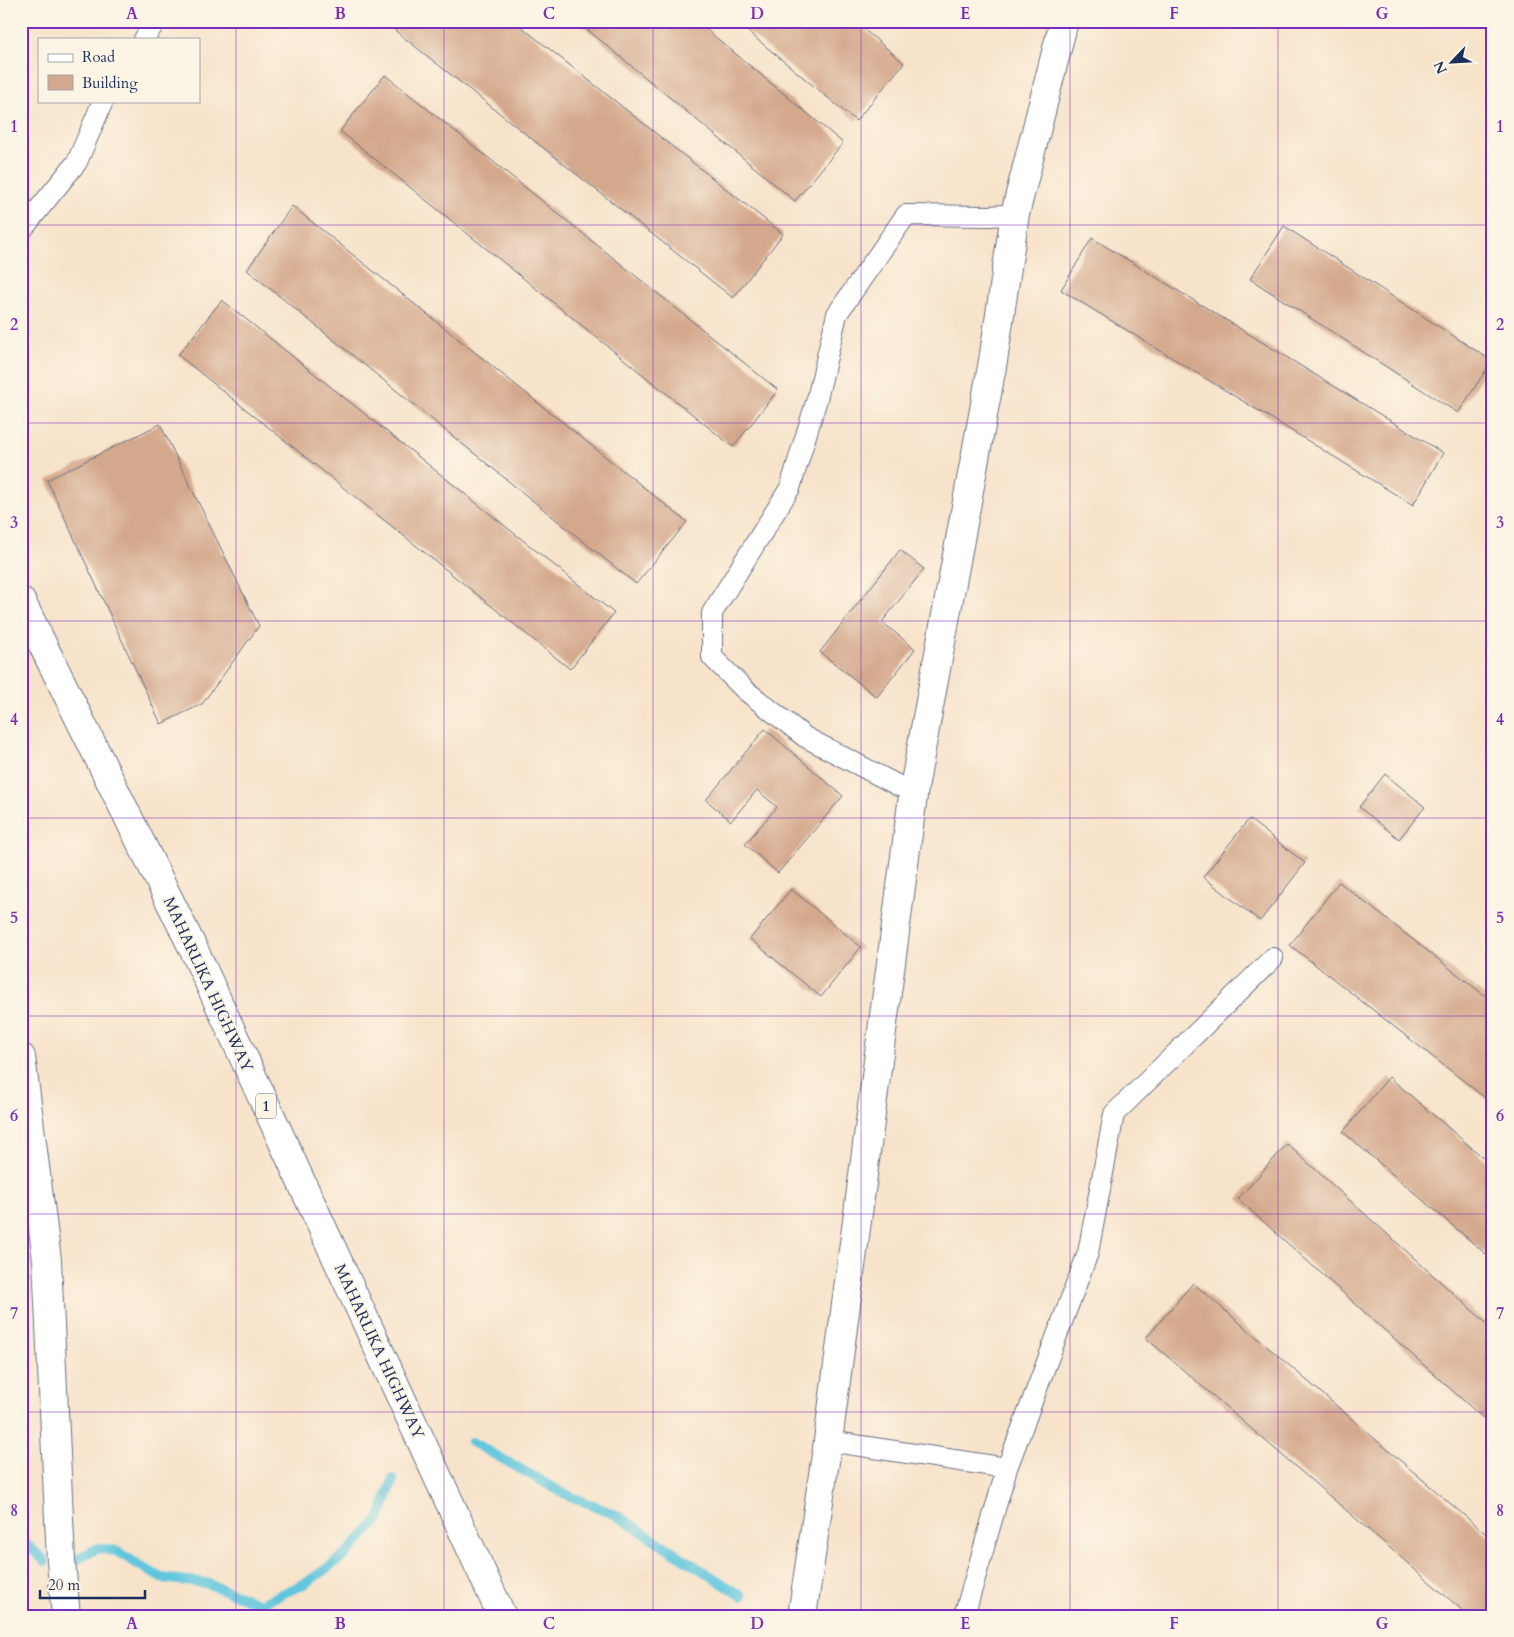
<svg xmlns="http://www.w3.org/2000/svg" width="1514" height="1637" viewBox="0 0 1514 1637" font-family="Cardo,serif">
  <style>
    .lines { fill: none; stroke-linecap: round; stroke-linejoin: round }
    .stream { stroke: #60c6dd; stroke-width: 10 }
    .building { fill: #d4a88c }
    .lane-casing { stroke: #686e84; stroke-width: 22 }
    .street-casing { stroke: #686e84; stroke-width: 30 }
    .secondary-casing { stroke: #686e84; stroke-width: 30 }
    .highway-casing { stroke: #686e84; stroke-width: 30 }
    .lane { stroke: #fff; stroke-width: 20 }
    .street { stroke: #fff; stroke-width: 28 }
    .secondary { stroke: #fff; stroke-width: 28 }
    .highway { stroke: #fff; stroke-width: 28 }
    .grid { fill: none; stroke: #7b2cbf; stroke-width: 1; stroke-opacity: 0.55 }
    .labels { text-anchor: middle; stroke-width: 4; stroke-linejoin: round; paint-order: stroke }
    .shield { fill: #fcf5e5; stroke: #5e6a86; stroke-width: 1 }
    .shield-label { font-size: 15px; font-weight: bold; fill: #1b2f5e }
    .street-label { font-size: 16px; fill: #1b2f5e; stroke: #fcf5e5 }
    .neatline { fill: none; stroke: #7b2cbf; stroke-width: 2 }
    .grid-label { font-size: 16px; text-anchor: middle; font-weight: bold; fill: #7b2cbf }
  </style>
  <rect width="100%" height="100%" fill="#fcf5e5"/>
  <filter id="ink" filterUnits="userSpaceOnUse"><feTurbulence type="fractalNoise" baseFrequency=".02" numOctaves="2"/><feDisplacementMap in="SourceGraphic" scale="10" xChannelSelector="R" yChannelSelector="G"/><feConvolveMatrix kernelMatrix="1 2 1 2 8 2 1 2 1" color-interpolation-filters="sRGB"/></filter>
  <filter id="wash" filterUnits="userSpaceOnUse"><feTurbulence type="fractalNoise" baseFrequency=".0096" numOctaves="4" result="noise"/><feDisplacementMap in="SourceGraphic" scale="20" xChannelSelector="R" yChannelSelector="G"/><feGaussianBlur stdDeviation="1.12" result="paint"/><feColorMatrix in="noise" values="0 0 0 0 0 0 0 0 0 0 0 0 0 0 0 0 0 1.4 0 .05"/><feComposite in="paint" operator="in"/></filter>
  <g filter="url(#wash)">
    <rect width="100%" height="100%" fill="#f7e3ca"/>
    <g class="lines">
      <path class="stream" d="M472,1442L563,1493L616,1515L742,1596
        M21,1539L45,1561
        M72,1562L98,1548L116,1551L161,1578L206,1583L260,1604L306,1583L344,1556L379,1520L393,1479"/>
    </g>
    <g id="blocks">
      <path class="building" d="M383,21H514L783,234L733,298Z
        M577,21H696L843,143L795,201Z
        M735,21H854L904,63L856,121Z
        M385,75L778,390L733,447L340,131Z
        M292,206L687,522L636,584L247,270Z
        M1284,226L1492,361L1458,413L1250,279Z
        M1092,238L1443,453L1413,505L1061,290Z
        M222,300L614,613L570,669L178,355Z
        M160,424L259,626L202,704L161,724L47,480Z
        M900,550L924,569L882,622L915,649L877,697L820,652Z
        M765,729L843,796L778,873L745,844L777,807L757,790L731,821L706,800Z
        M1385,774L1425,807L1399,839L1359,807Z
        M1249,819L1305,863L1260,921L1203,877Z
        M1339,882L1493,1002V1104L1290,945Z
        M791,889L861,947L821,997L750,939Z
        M1389,1077L1493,1166V1260L1343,1132Z
        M1287,1144L1493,1329V1427L1238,1199Z
        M1193,1283L1493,1540V1616H1469L1146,1338Z"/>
    </g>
  </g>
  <g filter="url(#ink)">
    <use href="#blocks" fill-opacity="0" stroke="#686e84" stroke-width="1"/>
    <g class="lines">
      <defs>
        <path id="lane" d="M144,39L156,21
          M21,231L77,162L103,101
          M914,788L899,786L805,737L745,690L712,657V613L790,488L817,399L837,314L906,215L990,216L1015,214
          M828,1441L1007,1468
          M964,1616L1007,1468L1088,1253L1114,1114L1273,958"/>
        <path id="street" d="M21,1057L47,1260L61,1561L66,1616"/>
        <path id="secondary" d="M802,1616L828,1441L914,788L993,361L1015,214L1064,21"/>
        <path id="highway" d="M21,601L194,950L502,1616"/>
      </defs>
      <use href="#lane" class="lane-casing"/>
      <use href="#street" class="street-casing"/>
      <use href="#secondary" class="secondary-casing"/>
      <use href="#highway" class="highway-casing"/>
      <use href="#lane" class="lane"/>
      <use href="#street" class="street"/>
      <use href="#secondary" class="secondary"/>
      <use href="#highway" class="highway"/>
    </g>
  </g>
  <path class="grid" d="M236,21V1616M444,21V1616M653,21V1616M861,21V1616M1070,21V1616M1278,21V1616M21,225H1493M21,423H1493M21,621H1493M21,818H1493M21,1016H1493M21,1214H1493M21,1412H1493"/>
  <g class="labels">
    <rect class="shield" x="256" y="1093.5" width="20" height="25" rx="4"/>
    <g class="shield-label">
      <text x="266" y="1111">1</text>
    </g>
    <g class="street-label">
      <text transform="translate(209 984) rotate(65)" y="6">MAHARLIKA HIGHWAY</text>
      <text transform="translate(380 1351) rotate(65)" y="6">MAHARLIKA HIGHWAY</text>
    </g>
  </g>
  <rect width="1514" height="1637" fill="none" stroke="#fcf5e5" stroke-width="55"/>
  <rect x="38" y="38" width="162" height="65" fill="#fcf5e5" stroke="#a2a6af"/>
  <rect x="48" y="54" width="25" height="8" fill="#ffffff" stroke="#a2a6af"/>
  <text x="82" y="62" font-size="15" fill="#1b2f5e">Road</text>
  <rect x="48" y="75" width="25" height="15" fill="#d4a88c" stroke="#a2a6af"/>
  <text x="82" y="88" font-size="15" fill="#1b2f5e">Building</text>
  <g transform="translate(1452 62) rotate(245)" stroke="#fcf5e5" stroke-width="4" paint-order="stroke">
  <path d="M0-4L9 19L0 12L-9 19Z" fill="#1b2f5e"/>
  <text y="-8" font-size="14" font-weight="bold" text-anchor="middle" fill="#1b2f5e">N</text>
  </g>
  <path d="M40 1590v8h105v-8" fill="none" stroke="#1b2f5e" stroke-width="2.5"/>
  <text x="48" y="1590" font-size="15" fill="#1b2f5e" stroke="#fcf5e5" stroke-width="4" paint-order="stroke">20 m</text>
  <rect x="28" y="28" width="1458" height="1582" class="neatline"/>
  <g class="grid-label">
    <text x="132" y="19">A</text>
    <text x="340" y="19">B</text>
    <text x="549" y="19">C</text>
    <text x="757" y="19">D</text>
    <text x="965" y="19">E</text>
    <text x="1174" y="19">F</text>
    <text x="1382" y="19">G</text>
    <text x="14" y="132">1</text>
    <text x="1500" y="132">1</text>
    <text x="14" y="330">2</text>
    <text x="1500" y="330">2</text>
    <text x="14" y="528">3</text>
    <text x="1500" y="528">3</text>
    <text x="14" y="725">4</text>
    <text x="1500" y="725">4</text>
    <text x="14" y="923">5</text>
    <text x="1500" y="923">5</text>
    <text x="14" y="1121">6</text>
    <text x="1500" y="1121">6</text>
    <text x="14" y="1319">7</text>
    <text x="1500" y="1319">7</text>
    <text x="14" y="1516">8</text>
    <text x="1500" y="1516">8</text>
    <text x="132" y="1629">A</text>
    <text x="340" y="1629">B</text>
    <text x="549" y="1629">C</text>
    <text x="757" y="1629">D</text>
    <text x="965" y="1629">E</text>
    <text x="1174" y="1629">F</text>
    <text x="1382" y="1629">G</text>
  </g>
</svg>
